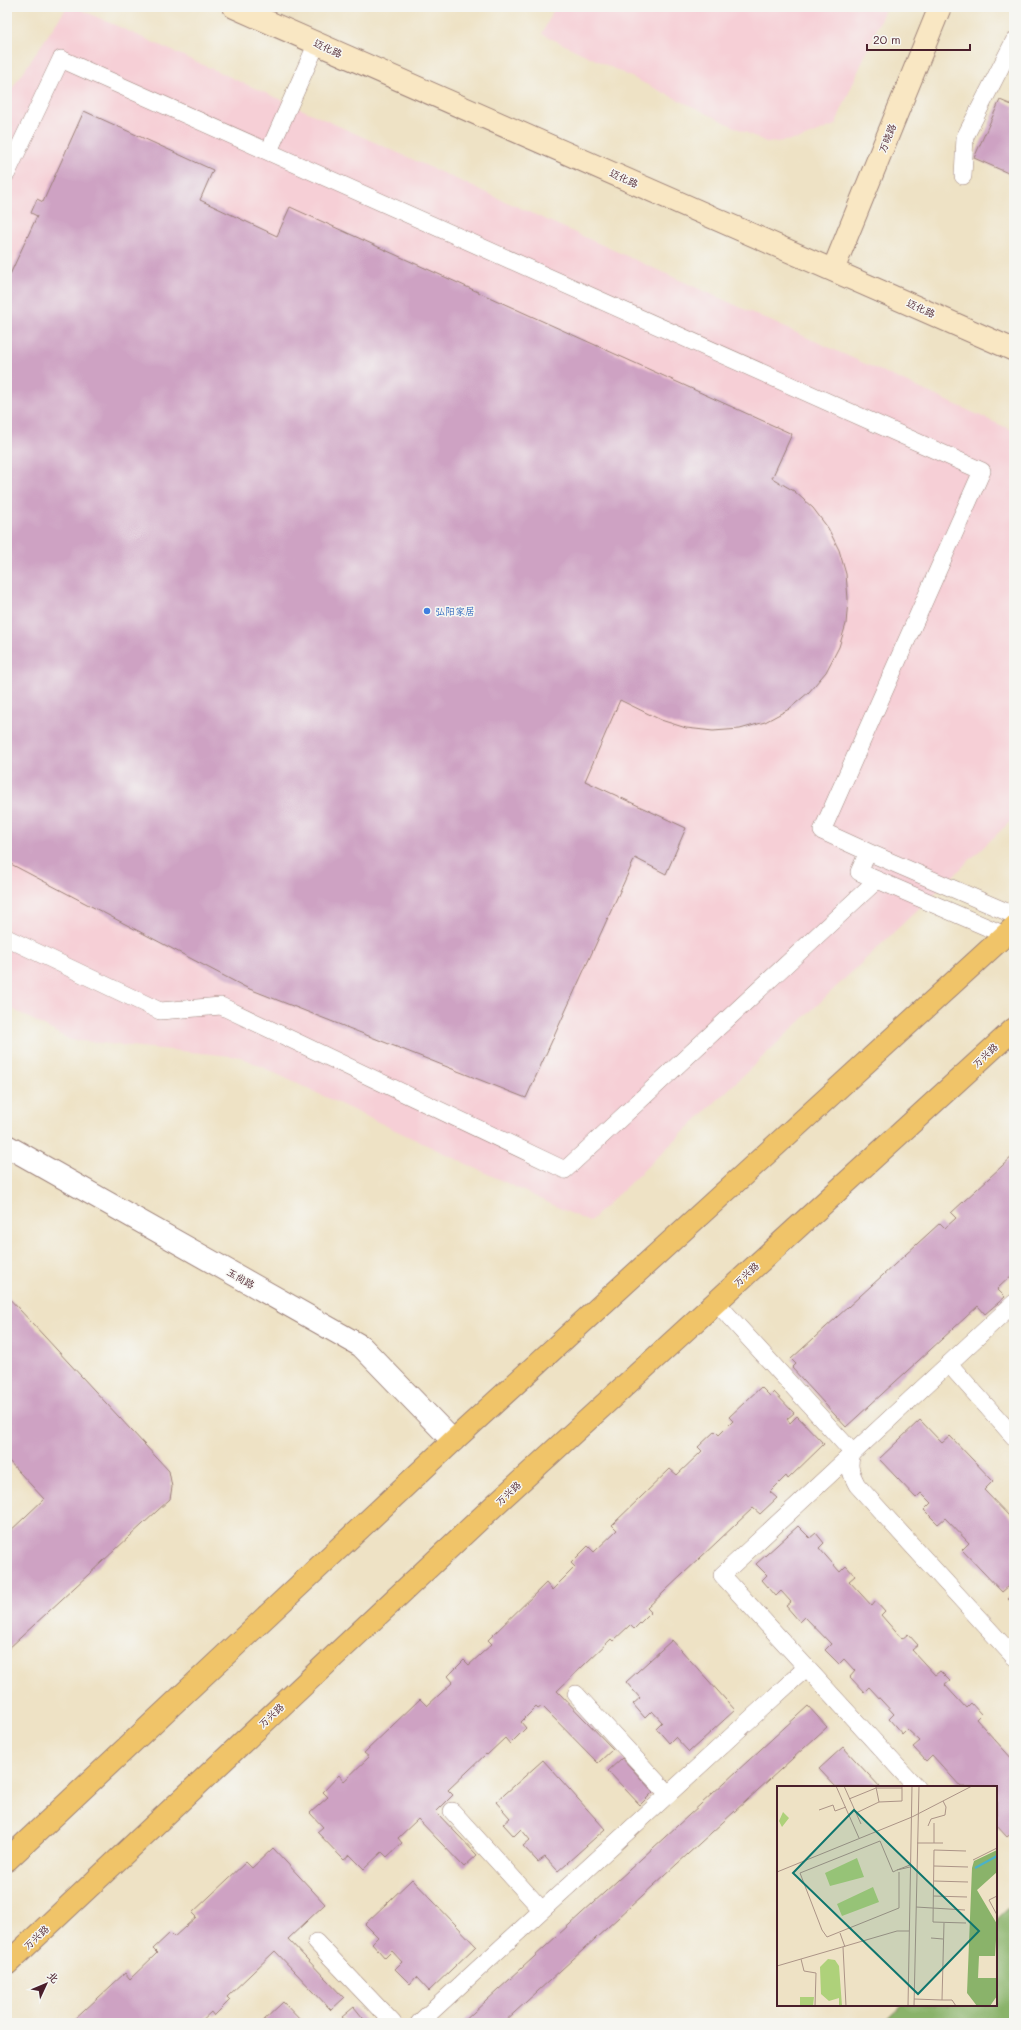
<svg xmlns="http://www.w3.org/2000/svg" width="1021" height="2030" viewBox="0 0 1021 2030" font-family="Mali,'LXGW WenKai TC',sans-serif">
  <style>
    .built { fill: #f6cfd6 }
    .forest { fill: #8ab36a; stroke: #6a694a }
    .building { fill: #cea2c3 }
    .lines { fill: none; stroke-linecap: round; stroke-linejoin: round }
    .lane-casing { stroke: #9c8078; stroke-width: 18 }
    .street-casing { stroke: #9c8078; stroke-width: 24 }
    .secondary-casing { stroke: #9c8078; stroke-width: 24 }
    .primary-casing { stroke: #9c8078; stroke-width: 24 }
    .lane { stroke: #fff; stroke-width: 17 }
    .street { stroke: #fff; stroke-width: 22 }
    .secondary { stroke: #f9e7c3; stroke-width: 22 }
    .primary { stroke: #f0c469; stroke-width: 22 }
    .shop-dot { fill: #3f7fe0; stroke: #f6f6f2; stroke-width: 1.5 }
    .labels { text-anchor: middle; stroke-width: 3; stroke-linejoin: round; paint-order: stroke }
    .street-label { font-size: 10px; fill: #4a1f2b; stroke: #f6f6f2 }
    .shop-label { font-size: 10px; fill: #366cbe; stroke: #f6f6f2; text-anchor: start }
    .inset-river { fill: none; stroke: #4bb2c9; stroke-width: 2 }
    .inset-road { fill: none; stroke: #ac9487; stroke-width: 1 }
    .view { fill: #0f766e; fill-opacity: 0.15; stroke: #0f766e; stroke-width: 2 }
    .inset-edge { fill: none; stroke: #4a1f2b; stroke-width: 2 }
  </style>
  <rect width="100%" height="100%" fill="#f6f6f2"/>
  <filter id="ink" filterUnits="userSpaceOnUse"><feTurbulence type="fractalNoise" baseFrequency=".025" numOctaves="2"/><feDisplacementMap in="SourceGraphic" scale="8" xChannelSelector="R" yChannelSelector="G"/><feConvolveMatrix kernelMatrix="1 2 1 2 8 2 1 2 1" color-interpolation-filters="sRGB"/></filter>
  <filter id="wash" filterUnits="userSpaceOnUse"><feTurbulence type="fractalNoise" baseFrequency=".012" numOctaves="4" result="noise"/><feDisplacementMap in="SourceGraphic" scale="16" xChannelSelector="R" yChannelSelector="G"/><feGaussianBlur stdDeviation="0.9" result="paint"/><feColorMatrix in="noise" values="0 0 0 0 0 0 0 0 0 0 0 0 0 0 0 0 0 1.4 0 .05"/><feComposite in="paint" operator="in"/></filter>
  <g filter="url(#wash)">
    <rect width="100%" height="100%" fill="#eee2c5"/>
    <path class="built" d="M67,7H75L1014,431V818L589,1222L241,1057L70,1040L7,1006V96Z
      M555,7H886L835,125L800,139L768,143L542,34Z"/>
    <path class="forest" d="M1014,1903V2023H884L903,2005H996V1920Z"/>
    <g id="blocks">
      <path class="building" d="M1000,100L1014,106V163L1012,162L1008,173L974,158Z
        M84,111L213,170L200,200L277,236L290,207L792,434L772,478L794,491L813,508L828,528L839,550L846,574L848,599L846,624L839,647L826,672L809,692L789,709L765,722L740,729L713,731L686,728L661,720L620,700L585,781L686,828L666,874L635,858L526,1098L247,988L7,862V281L37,216L31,213L37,199L43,202Z
        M1014,1155V1273L997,1289L1005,1297L985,1314L978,1306L846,1427L792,1368L796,1364L791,1359L940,1223L945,1228L956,1218L951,1213Z
        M7,1296L169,1471L172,1487L170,1499L7,1650V1534L44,1499L7,1459Z
        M761,1387L770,1396L774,1392L794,1413L787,1419L790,1423L797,1416L824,1444L788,1479L786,1476L770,1492L777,1498L760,1514L753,1508L647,1608L651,1612L634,1629L630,1625L613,1641L611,1639L557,1691L613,1749L598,1763L542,1706L538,1709L536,1707L521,1722L526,1728L510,1744L505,1738L487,1755L486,1754L448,1790L453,1795L436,1812L477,1855L464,1867L418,1819L398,1838L402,1843L387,1857L382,1852L364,1869L350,1855L344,1860L317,1832L323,1827L310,1813L328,1797L323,1792L339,1775L344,1781L369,1757L364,1753L420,1699L427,1706L453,1682L448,1676L464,1660L469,1665L492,1644L488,1640L546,1583L552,1590L575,1567L571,1563L588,1546L594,1552L617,1530L612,1525L670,1469L677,1475L702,1451L698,1447L715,1431L719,1435L733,1421L729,1417Z
        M920,1420L942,1443L950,1436L993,1481L984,1490L1014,1521V1591L1009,1586L1002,1592L962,1550L969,1543L945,1518L938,1524L924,1510L931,1503L921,1493L916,1498L879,1459Z
        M798,1526L810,1538L816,1533L824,1543L819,1548L840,1572L846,1566L855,1576L849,1581L872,1606L876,1601L885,1611L881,1615L902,1639L908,1634L918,1645L912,1650L935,1675L940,1671L950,1681L945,1685L966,1708L971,1703L981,1714L976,1719L1014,1761V1831L1007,1837L996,1825V1787H961L932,1755L926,1761L913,1747L920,1741L907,1729L902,1734L889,1719L894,1714L869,1687L864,1692L850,1677L855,1671L844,1659L839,1664L825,1650L831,1644L805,1617L800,1622L786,1606L791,1602L781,1591L776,1596L762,1580L767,1575L756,1564Z
        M1014,1594V1605L1008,1599Z
        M672,1640L735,1710L689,1752L675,1737L669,1743L656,1728L662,1722L652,1711L645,1718L633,1704L640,1698L626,1682Z
        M808,1706L827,1727L503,2023H462Z
        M843,1747L880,1787H836L819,1769Z
        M622,1758L653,1792L640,1805L608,1771Z
        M543,1760L605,1829L558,1871L545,1857L538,1862L523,1846L530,1840L521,1829L514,1836L503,1824L510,1818L496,1802Z
        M273,1848L325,1904L288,1939L344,1998L331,2010L275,1951L227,1997L230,2000L214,2016L211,2012L199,2023H71L125,1973L130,1979L157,1953L153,1949L170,1933L174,1937L196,1917L192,1913L246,1862L252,1868Z
        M412,1879L476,1946L429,1991L416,1977L410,1984L395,1969L402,1962L392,1951L385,1958L372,1943L378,1937L365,1924Z
        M283,2002L303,2023H261Z
        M354,2007L367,2023H347L342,2017Z"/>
    </g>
  </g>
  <g filter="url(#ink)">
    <use href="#blocks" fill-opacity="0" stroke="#9c8078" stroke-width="1"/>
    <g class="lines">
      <defs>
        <path id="lane" d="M269,151L317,43
          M7,173L61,59L982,471L822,831L868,852
          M963,176L965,137L1014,41
          M1005,935L859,872L868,852L1014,915
          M7,938L160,1011L221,1006L565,1170L877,880
          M716,1302L853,1453C847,1464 851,1474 857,1485L1014,1657
          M949,1364L1014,1437
          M576,1694L668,1794
          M916,1787L722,1575L1014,1303
          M452,1811L542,1910
          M316,1942L393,2023
          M419,2023L807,1667"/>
        <path id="street" d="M7,1146L361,1346L453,1441"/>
        <path id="secondary" d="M234,7L1014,350
          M833,270L940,7"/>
        <path id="primary" d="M7,1860L453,1441L1014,927
          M7,1964L498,1502L1014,1029"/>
      </defs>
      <use href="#lane" class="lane-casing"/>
      <use href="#street" class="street-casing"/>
      <use href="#secondary" class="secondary-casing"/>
      <use href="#primary" class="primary-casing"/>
      <use href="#lane" class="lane"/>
      <use href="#street" class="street"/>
      <use href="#secondary" class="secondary"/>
      <use href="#primary" class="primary"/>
    </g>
  </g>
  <circle class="shop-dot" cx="427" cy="611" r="4"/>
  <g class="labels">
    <g class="street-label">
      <text transform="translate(328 48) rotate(24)" y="4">迈化路</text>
      <text transform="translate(887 138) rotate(-68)" y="4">万晓路</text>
      <text transform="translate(624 178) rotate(24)" y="4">迈化路</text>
      <text transform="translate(921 308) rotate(24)" y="4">迈化路</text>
      <text transform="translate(985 1055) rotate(-43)" y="4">万兴路</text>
      <text transform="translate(746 1274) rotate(-43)" y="4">万兴路</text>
      <text transform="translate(241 1278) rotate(30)" y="4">玉尚路</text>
      <text transform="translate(508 1493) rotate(-43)" y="4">万兴路</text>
      <text transform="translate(271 1715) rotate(-43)" y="4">万兴路</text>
      <text transform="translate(36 1937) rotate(-43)" y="4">万兴路</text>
    </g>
    <g class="shop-label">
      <text x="435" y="615">弘阳家居</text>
    </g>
  </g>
  <g transform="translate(777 1786)">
    <rect width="220" height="220" fill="#eee2c5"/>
    <path d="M6,26L12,32L5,41L2,35ZM80,72L87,91L53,100L48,87ZM96,101L102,116L65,130L60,118ZM51,173L58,174L62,180L65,220H62V212L52,215L44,208L43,181ZM23,211H37L36,220H23Z" fill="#aed17a"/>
    <path d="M220,64V86L200,104L220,138L218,170H202L201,192H220V210L213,220H200L190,207L195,82L197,75Z" fill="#8ab36a"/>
    <path class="inset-river" d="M198,82L220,70"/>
    <path class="inset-road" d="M59,0L82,52M67,0L84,38M99,1L102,16M72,13L99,2H125M42,24L56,19L58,25L69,21M79,27L102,16L125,15V0M151,40L154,33L168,29L169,21L166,15M140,57H166M157,57V37M189,65L157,64L156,136L189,137M196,74L220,62M157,80L191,81M133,81L120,84L133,79M120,84L116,86L103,55L23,87L45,144L50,151L122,122V86M0,86L135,31L195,0M157,95L191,96M156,110L190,111M220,110L212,114L220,129M139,121L188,124M63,147L68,161M154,152L166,153M66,161L69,220M24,173L27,185L39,187L38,220M0,180L120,145H132M137,213L165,214L167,137M165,214H175L179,220M131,220L135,0M137,220L142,0"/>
    <path class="view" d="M77,24L202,145L141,208L16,87Z"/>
    <rect width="220" height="220" class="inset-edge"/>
  </g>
  <rect width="1021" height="2030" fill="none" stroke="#f6f6f2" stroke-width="24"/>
  <g transform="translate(46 1984) rotate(46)" stroke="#f6f6f2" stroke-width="3" paint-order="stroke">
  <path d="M0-3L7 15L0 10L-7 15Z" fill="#4a1f2b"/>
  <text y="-6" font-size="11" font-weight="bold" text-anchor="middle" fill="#4a1f2b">北</text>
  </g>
  <path d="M867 44v6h103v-6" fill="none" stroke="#4a1f2b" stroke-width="2"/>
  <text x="873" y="44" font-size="12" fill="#4a1f2b" stroke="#f6f6f2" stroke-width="3" paint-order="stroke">20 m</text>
</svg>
